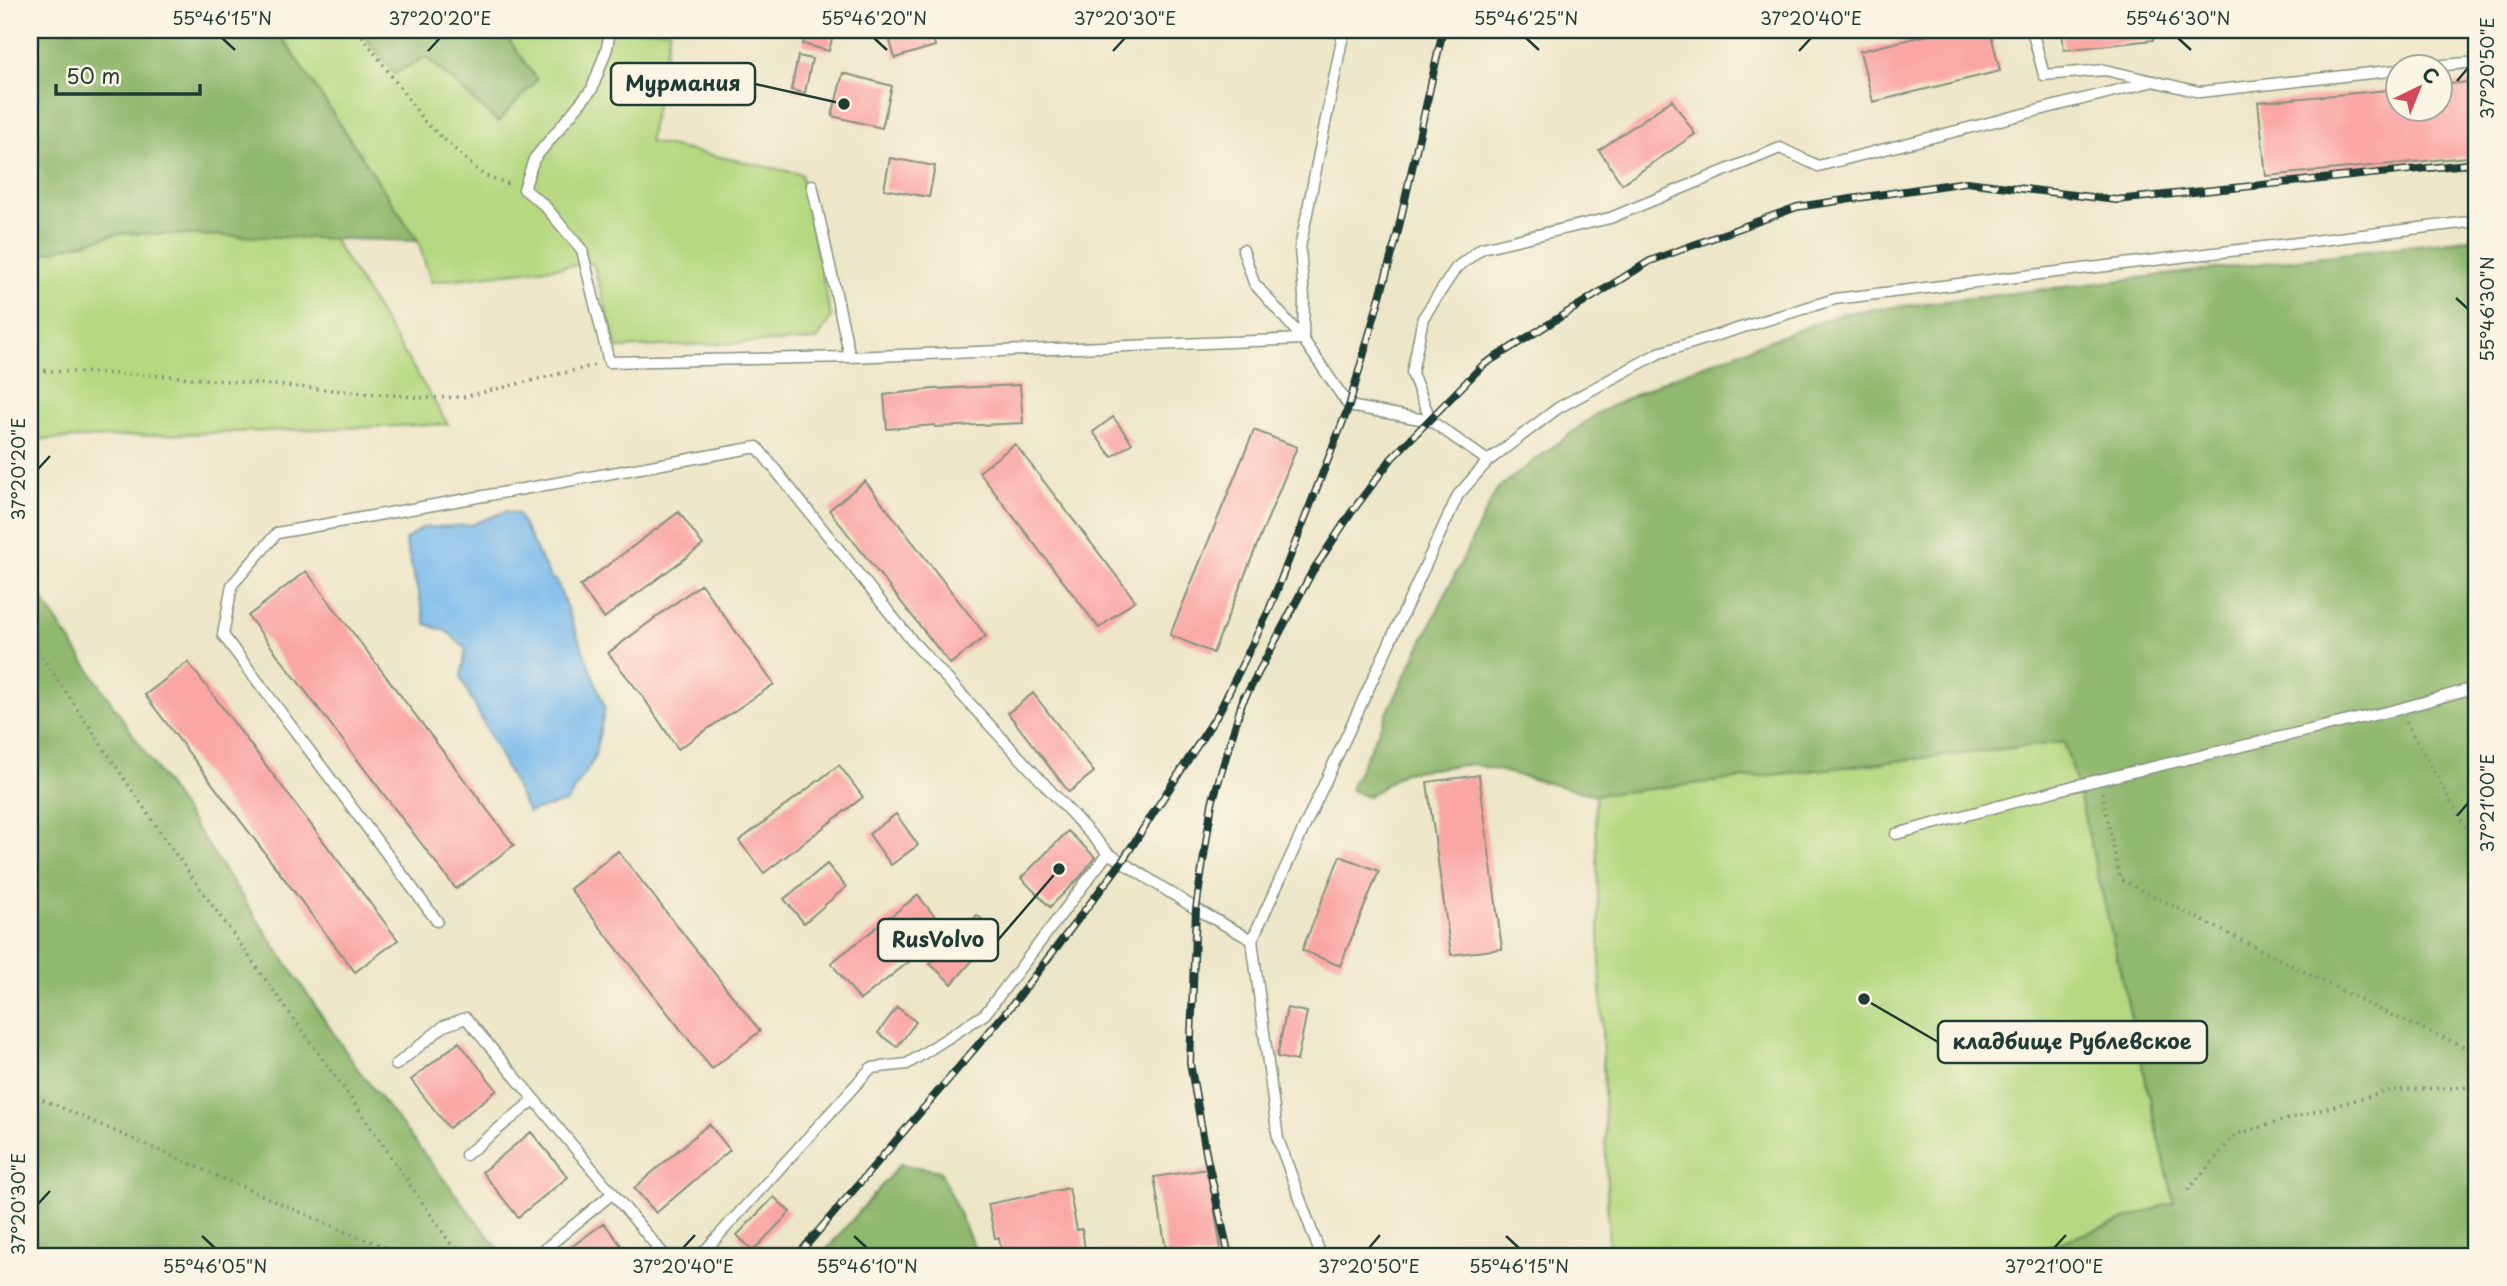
<svg xmlns="http://www.w3.org/2000/svg" width="2507" height="1286" viewBox="0 0 2507 1286" font-family="'Playpen Sans',sans-serif">
  <style>
    .green { fill: #b5d880; stroke: #6a8a5a; stroke-width: 2 }
    .forest { fill: #90b86e; stroke: #587a51; stroke-width: 2 }
    .water { fill: #77b9ec; stroke: #4b7b90; stroke-width: 2 }
    .building { fill: #faa6a4 }
    .lines { fill: none; stroke-linecap: round; stroke-linejoin: round }
    .service-casing { stroke: #86927e; stroke-width: 13 }
    .path { stroke: #86927e; stroke-width: 3.5; stroke-dasharray: 2 5; stroke-linecap: butt }
    .service { stroke: #fff; stroke-width: 10 }
    .rail-casing { stroke: #1f3d34; stroke-width: 8 }
    .rail { stroke: #fcf5e5; stroke-width: 5; stroke-dasharray: 16; stroke-linecap: butt }
    .ticks { fill: none; stroke: #1f3d34; stroke-width: 2.5 }
    .leader { fill: none; stroke: #1f3d34; stroke-width: 2.5 }
    .callout-dot { fill: #1f3d34; stroke: #fcf5e5; stroke-width: 2.5 }
    .callout { fill: #fcf5e5; stroke: #1f3d34; stroke-width: 2.5 }
    .callout-label { font-size: 21px; text-anchor: middle; font-weight: bold; fill: #1f3d34 }
    .neatline { fill: none; stroke: #1f3d34; stroke-width: 2.5 }
    .ticks-label { font-size: 18px; text-anchor: middle; fill: #1f3d34 }
  </style>
  <rect width="100%" height="100%" fill="#fcf5e5"/>
  <filter id="ink" filterUnits="userSpaceOnUse"><feTurbulence type="fractalNoise" baseFrequency=".0143" numOctaves="2"/><feDisplacementMap in="SourceGraphic" scale="14" xChannelSelector="R" yChannelSelector="G"/><feConvolveMatrix kernelMatrix="1 2 1 2 8 2 1 2 1" color-interpolation-filters="sRGB"/></filter>
  <filter id="wash" filterUnits="userSpaceOnUse"><feTurbulence type="fractalNoise" baseFrequency=".00686" numOctaves="4" result="noise"/><feDisplacementMap in="SourceGraphic" scale="28" xChannelSelector="R" yChannelSelector="G"/><feGaussianBlur stdDeviation="1.57" result="paint"/><feColorMatrix in="noise" values="0 0 0 0 0 0 0 0 0 0 0 0 0 0 0 0 0 1.4 0 .05"/><feComposite in="paint" operator="in"/></filter>
  <g filter="url(#wash)">
    <rect width="100%" height="100%" fill="#ede6c8"/>
    <path class="green" d="M277,30H670L649,142L801,174L831,317L817,340L617,348L593,263L431,282L418,241Z
      M121,233L332,237L448,424L30,440V257Z
      M2064,742L2077,785L2174,1203L2022,1256H1609L1595,795Z"/>
    <path class="forest" d="M30,30H277L418,241L121,233L30,257Z
      M360,30H502L537,80L498,122L426,57L394,74Z
      M2477,238V1256H2022L2174,1202L2077,785L2064,742L1595,795L1473,764L1404,772L1367,797L1350,789L1497,489L1599,412L1670,378L1843,313Z
      M30,581L357,1068L504,1256H30Z
      M900,1164L940,1171L978,1256H821Z"/>
    <path class="water" d="M506,511L518,514L551,579L556,580L605,707L594,759L567,802L528,812L461,678L466,649L448,632L426,624L405,540L422,528L471,525Z"/>
    <g id="blocks">
      <path class="building" d="M806,30H834L829,51L803,44Z
        M887,30H931L935,46L895,58Z
        M1949,30H1990L2000,71L1873,102L1860,51Z
        M2062,30H2152L2153,40L2064,50Z
        M798,56L812,59L805,93L791,90Z
        M843,73L892,86L882,128L832,116Z
        M2477,81V156L2266,176L2258,102L2398,89V108H2440V85Z
        M1672,100L1695,134L1622,184L1599,150Z
        M890,158L935,166L929,197L884,189Z
        M1020,385L1023,423L935,427V425L887,429L884,395L933,389Z
        M1113,417L1132,443L1112,457L1093,432Z
        M1254,430L1297,447L1213,653L1170,635Z
        M1015,444L1135,600L1099,628L979,472Z
        M865,481L986,636L950,664L829,510Z
        M679,512L703,545L604,618L580,586Z
        M306,571L514,845L456,889L248,616Z
        M701,584L774,684L678,749L643,697L608,653Z
        M188,662L398,940L355,972L145,695Z
        M1033,693L1094,772L1069,792L1008,713Z
        M839,765L863,797L764,873L739,841Z
        M1479,775L1502,949L1451,955L1427,782Z
        M896,814L918,845L891,865L869,834Z
        M1068,831L1095,857L1080,877L1050,907L1021,878Z
        M618,851L760,1031L712,1069L570,889Z
        M1340,856L1379,871L1340,966L1302,950Z
        M827,864L846,887L804,923L784,899Z
        M918,895L947,932L860,1000L831,963Z
        M977,915L997,932L952,984L930,964L951,937L954,941Z
        M897,1007L916,1022L897,1047L878,1033Z
        M1287,1008L1307,1012L1297,1061L1277,1057Z
        M459,1042L497,1090L449,1128L411,1080Z
        M709,1124L730,1150L656,1213L634,1188Z
        M531,1132L568,1177L518,1217L482,1172Z
        M1208,1169L1222,1256H1167L1154,1177Z
        M1069,1188L1077,1230L1082,1229L1086,1256H1002L999,1237L995,1238L988,1204Z
        M774,1197L790,1212L753,1251L737,1235Z
        M604,1223L629,1256H559Z"/>
    </g>
  </g>
  <g filter="url(#ink)">
    <use href="#blocks" fill-opacity="0" stroke="#86927e" stroke-width="2"/>
    <g class="lines">
      <defs>
        <path id="service" d="M610,30L607,48L592,89L534,159L524,189L544,205L582,250L609,362L850,357L1303,339L1349,406L1431,421L1488,461
          M2032,30L2044,75L2105,70L2200,92L2398,70
          M2434,66L2477,62
          M812,185L850,357
          M1243,250L1254,283L1303,339L1304,297L1300,248L1344,30
          M1431,421L1412,373L1423,318L1456,268L1482,248L1610,218L1780,148L1818,166L2154,81
          M1896,834L2077,785L2399,709L2477,687
          M437,921L223,635L232,585L277,533L757,447L913,642L1108,853L1196,909L1252,940
          M396,1065L444,1026L466,1018L665,1256
          M466,1155L534,1100
          M540,1253L613,1193
          M700,1256L871,1068L907,1064L985,1014L1108,853
          M1321,1256L1278,1139L1252,940L1458,495L1488,461L1558,408L1659,353L1835,299L2477,221"/>
      </defs>
      <use href="#service" class="service-casing"/>
      <path class="path" d="M358,30L425,122L483,175L512,185
        M30,370L168,376L426,398L463,397L597,365
        M30,639L169,845L352,1100L459,1256
        M2406,722L2477,848
        M2102,792L2120,879L2384,1012L2477,1052
        M30,1094L355,1236L411,1256
        M2188,1190L2236,1134L2391,1090L2477,1087"/>
      <use href="#service" class="service"/>
      <defs>
        <path id="rail" d="M1241,705L1312,572L1351,513L1392,458L1483,365L1650,261L1797,207L1966,182L2116,200L2477,163
          M797,1256L1013,1004L1121,863L1219,712L1269,610L1349,406L1396,240L1443,30
          M1229,1256L1207,1158L1190,1063L1196,909L1212,803L1244,696"/>
      </defs>
      <use href="#rail" class="rail-casing"/>
      <use href="#rail" class="rail"/>
    </g>
  </g>
  <path class="ticks" d="M222,38L235,50M874,38L887,50M1526,38L1539,50M2178,38L2191,50M428,51L440,38M1113,51L1125,38M1799,51L1811,38M2457,81L2468,68M2456,298L2468,309M38,469L50,456M2457,816L2468,803M38,1204L50,1191M202,1236L215,1248M854,1236L867,1248M1506,1236L1519,1248M683,1248L695,1235M1369,1248L1380,1235M2054,1248L2066,1235"/>
  <path class="leader" d="M844 104L755 84M1059 869L998 940M1864 999L1938 1042"/>
  <g class="callout-dot">
    <circle cx="844" cy="104" r="7"/>
    <circle cx="1059" cy="869" r="7"/>
    <circle cx="1864" cy="999" r="7"/>
  </g>
  <g class="callout">
    <rect x="611" y="63" width="144" height="42" rx="7"/>
    <rect x="878" y="919" width="120" height="42" rx="7"/>
    <rect x="1938" y="1021" width="269" height="42" rx="7"/>
  </g>
  <g class="callout-label">
    <text x="683" y="91">Мурмания</text>
    <text x="938" y="947">RusVolvo</text>
    <text x="2072" y="1049">кладбище Рублевское</text>
  </g>
  <rect width="2507" height="1286" fill="none" stroke="#fcf5e5" stroke-width="77"/>
  <g transform="translate(2419 88) rotate(43)"><circle r="33" fill="#fcf5e5" stroke="#a4ab9e" stroke-width="2"/>
  <path d="M0-5L12 26L0 18L-12 26Z" fill="#d1495b"/>
  <text y="-10" font-size="19" font-weight="bold" text-anchor="middle" fill="#1f3d34">С</text>
  </g>
  <path d="M56 84v10h144v-10" fill="none" stroke="#1f3d34" stroke-width="3.5"/>
  <text x="66" y="84" font-size="21" fill="#1f3d34" stroke="#fcf5e5" stroke-width="5" paint-order="stroke">50 m</text>
  <rect x="38" y="38" width="2430" height="1210" class="neatline"/>
  <g class="ticks-label">
    <text x="222" y="25">55°46'15"N</text>
    <text x="440" y="25">37°20'20"E</text>
    <text x="874" y="25">55°46'20"N</text>
    <text x="1125" y="25">37°20'30"E</text>
    <text x="1526" y="25">55°46'25"N</text>
    <text x="1811" y="25">37°20'40"E</text>
    <text x="2178" y="25">55°46'30"N</text>
    <text transform="translate(2488 68) rotate(-90)" y="6">37°20'50"E</text>
    <text transform="translate(2488 309) rotate(-90)" y="6">55°46'30"N</text>
    <text transform="translate(19 469) rotate(-90)" y="6">37°20'20"E</text>
    <text transform="translate(2488 803) rotate(-90)" y="6">37°21'00"E</text>
    <text transform="translate(19 1204) rotate(-90)" y="6">37°20'30"E</text>
    <text x="215" y="1273">55°46'05"N</text>
    <text x="683" y="1273">37°20'40"E</text>
    <text x="867" y="1273">55°46'10"N</text>
    <text x="1369" y="1273">37°20'50"E</text>
    <text x="1519" y="1273">55°46'15"N</text>
    <text x="2054" y="1273">37°21'00"E</text>
  </g>
</svg>
